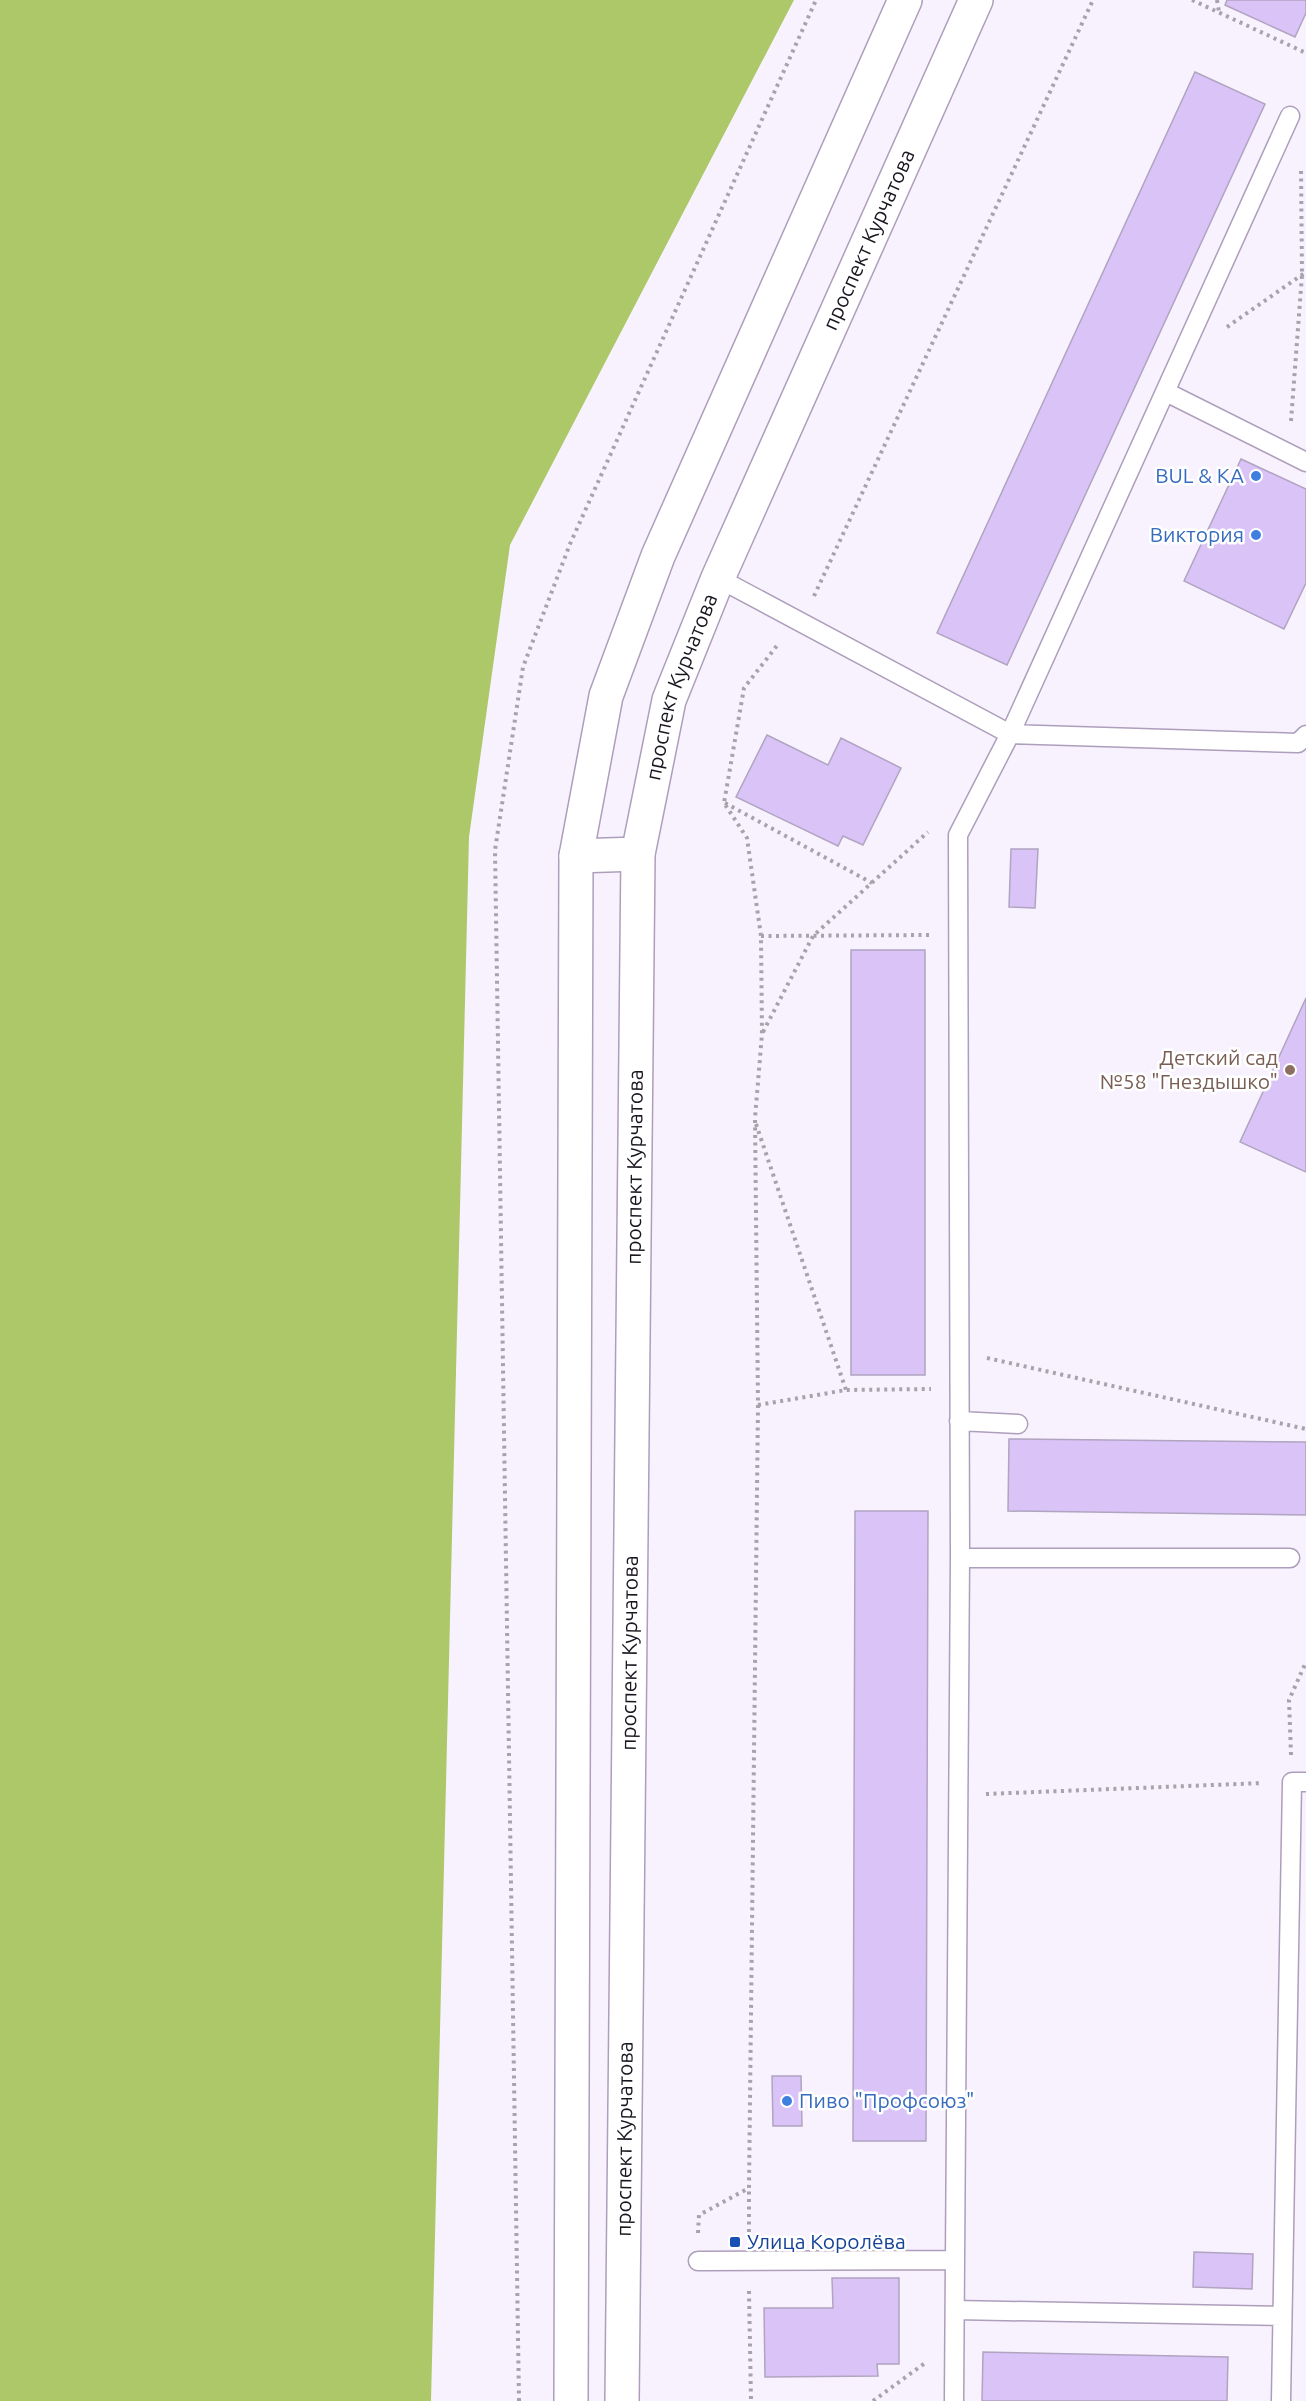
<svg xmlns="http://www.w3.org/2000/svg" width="1306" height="2401" viewBox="0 0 1306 2401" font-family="Ubuntu,sans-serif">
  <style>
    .forest { fill: #adc869 }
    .building { fill: #dac3f7; stroke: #b0a4c1; stroke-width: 1.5 }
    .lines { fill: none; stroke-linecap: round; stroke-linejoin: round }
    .service-casing { stroke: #ad9ebb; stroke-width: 21 }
    .secondary-casing { stroke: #ad9ebb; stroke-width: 36 }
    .path { stroke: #a8a2ad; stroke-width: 4; stroke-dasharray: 3 4.5; stroke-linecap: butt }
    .service { stroke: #fff; stroke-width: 18 }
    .secondary { stroke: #fff; stroke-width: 33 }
    .shop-dot { fill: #3f7fe0; stroke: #fff; stroke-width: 2 }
    .education-dot { fill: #8d6e63; stroke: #fff; stroke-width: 2 }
    .transit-dot { fill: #1a4fb4; stroke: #fff; stroke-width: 2 }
    .labels { text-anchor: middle; stroke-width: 5; stroke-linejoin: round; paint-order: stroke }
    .street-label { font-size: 21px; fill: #1a151f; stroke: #fff }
    .shop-label { font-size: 21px; fill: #366cbe; stroke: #fff; text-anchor: end }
    .education-label { font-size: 21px; fill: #785e54; stroke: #fff; text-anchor: end }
    .transit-label { font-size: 21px; fill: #164399; stroke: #fff; text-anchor: start }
  </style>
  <rect width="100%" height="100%" fill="#f8f2fe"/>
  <path class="forest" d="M0,0H794L510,545L469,837L431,2401H0Z"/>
  <path class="building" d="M1227,0H1306V13L1295,37L1225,5Z
    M1195,72L1265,104L1007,665L937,633Z
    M1241,459L1306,489V583L1284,629L1184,581Z
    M767,735L828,765L841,738L901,768L863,845L843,836L838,846L736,797Z
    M1011,849H1038L1035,908L1009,907Z
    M851,950H925V1375H851Z
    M1306,998V1172L1240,1142Z
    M1009,1439L1306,1442V1515L1008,1511Z
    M855,1511H928L926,2141H853Z
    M772,2076H801L802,2126H773Z
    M1194,2252L1253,2254L1252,2289L1193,2287Z
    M832,2278H899V2364H877L878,2376L765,2377L764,2308H833Z
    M983,2352L1228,2357L1227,2401H982Z"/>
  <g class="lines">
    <defs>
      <path id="service" d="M1166,392L1306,462
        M718,578L1010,734L1290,116
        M959,1421L1018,1424
        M960,1558H1290
        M698,2261L955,2260
        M955,2310L1282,2316
        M954,2401L960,1558L958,835L1010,734L1298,743L1306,735
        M1281,2401L1292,1782H1306"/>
      <g id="secondary">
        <path d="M576,856L638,854"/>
        <path d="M571,2401L576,856L606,696L658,556L905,0"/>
        <path id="s1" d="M622,2401L638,854L669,700L718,578L976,0"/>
      </g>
    </defs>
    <use href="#service" class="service-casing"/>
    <use href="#secondary" class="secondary-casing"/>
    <path class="path" d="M1192,0L1306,53
      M1217,0L1219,12
      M1227,327L1306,272
      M1291,421L1302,275L1301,168
      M814,596L1093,0
      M725,803L872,883
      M761,936L930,935
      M763,1032L813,936L928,832
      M756,1124L846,1390
      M987,1358L1306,1429
      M758,1405L846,1390L931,1389
      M1291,1755L1289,1700L1306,1662
      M986,1794L1263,1783
      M749,2232V2188
      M698,2233L699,2215L749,2188L758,1405L755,1118L762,1034L761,936L747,838L724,803L744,688L779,643
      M749,2291L751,2401
      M519,2401L495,850L523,667L570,544L816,0
      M873,2401L925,2363"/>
    <use href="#service" class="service"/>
    <use href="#secondary" class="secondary"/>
  </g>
  <g class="shop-dot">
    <circle cx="1256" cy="476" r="6"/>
    <circle cx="1256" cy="535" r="6"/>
    <circle cx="787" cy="2101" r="6"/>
  </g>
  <circle class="education-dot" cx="1290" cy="1070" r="6"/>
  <rect class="transit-dot" x="729" y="2236" width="12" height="12" rx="3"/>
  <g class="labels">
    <g class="street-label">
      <text dy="7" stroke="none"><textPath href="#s1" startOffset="2206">проспект Курчатова</textPath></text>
      <text dy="7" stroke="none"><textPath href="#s1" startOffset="1720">проспект Курчатова</textPath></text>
      <text dy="7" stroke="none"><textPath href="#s1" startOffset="1234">проспект Курчатова</textPath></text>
      <text dy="7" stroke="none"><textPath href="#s1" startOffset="748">проспект Курчатова</textPath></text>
      <text dy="7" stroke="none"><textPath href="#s1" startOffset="262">проспект Курчатова</textPath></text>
    </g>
    <g class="shop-label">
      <text x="1244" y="483">BUL &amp; KA</text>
      <text x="1244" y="542">Виктория</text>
      <text x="799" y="2108" text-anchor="start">Пиво "Профсоюз"</text>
    </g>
    <g class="education-label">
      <text x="1278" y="1065">Детский сад<tspan x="1278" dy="24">№58 "Гнездышко"</tspan></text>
    </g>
    <g class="transit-label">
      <text x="747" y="2249">Улица Королёва</text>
    </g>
  </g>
</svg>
